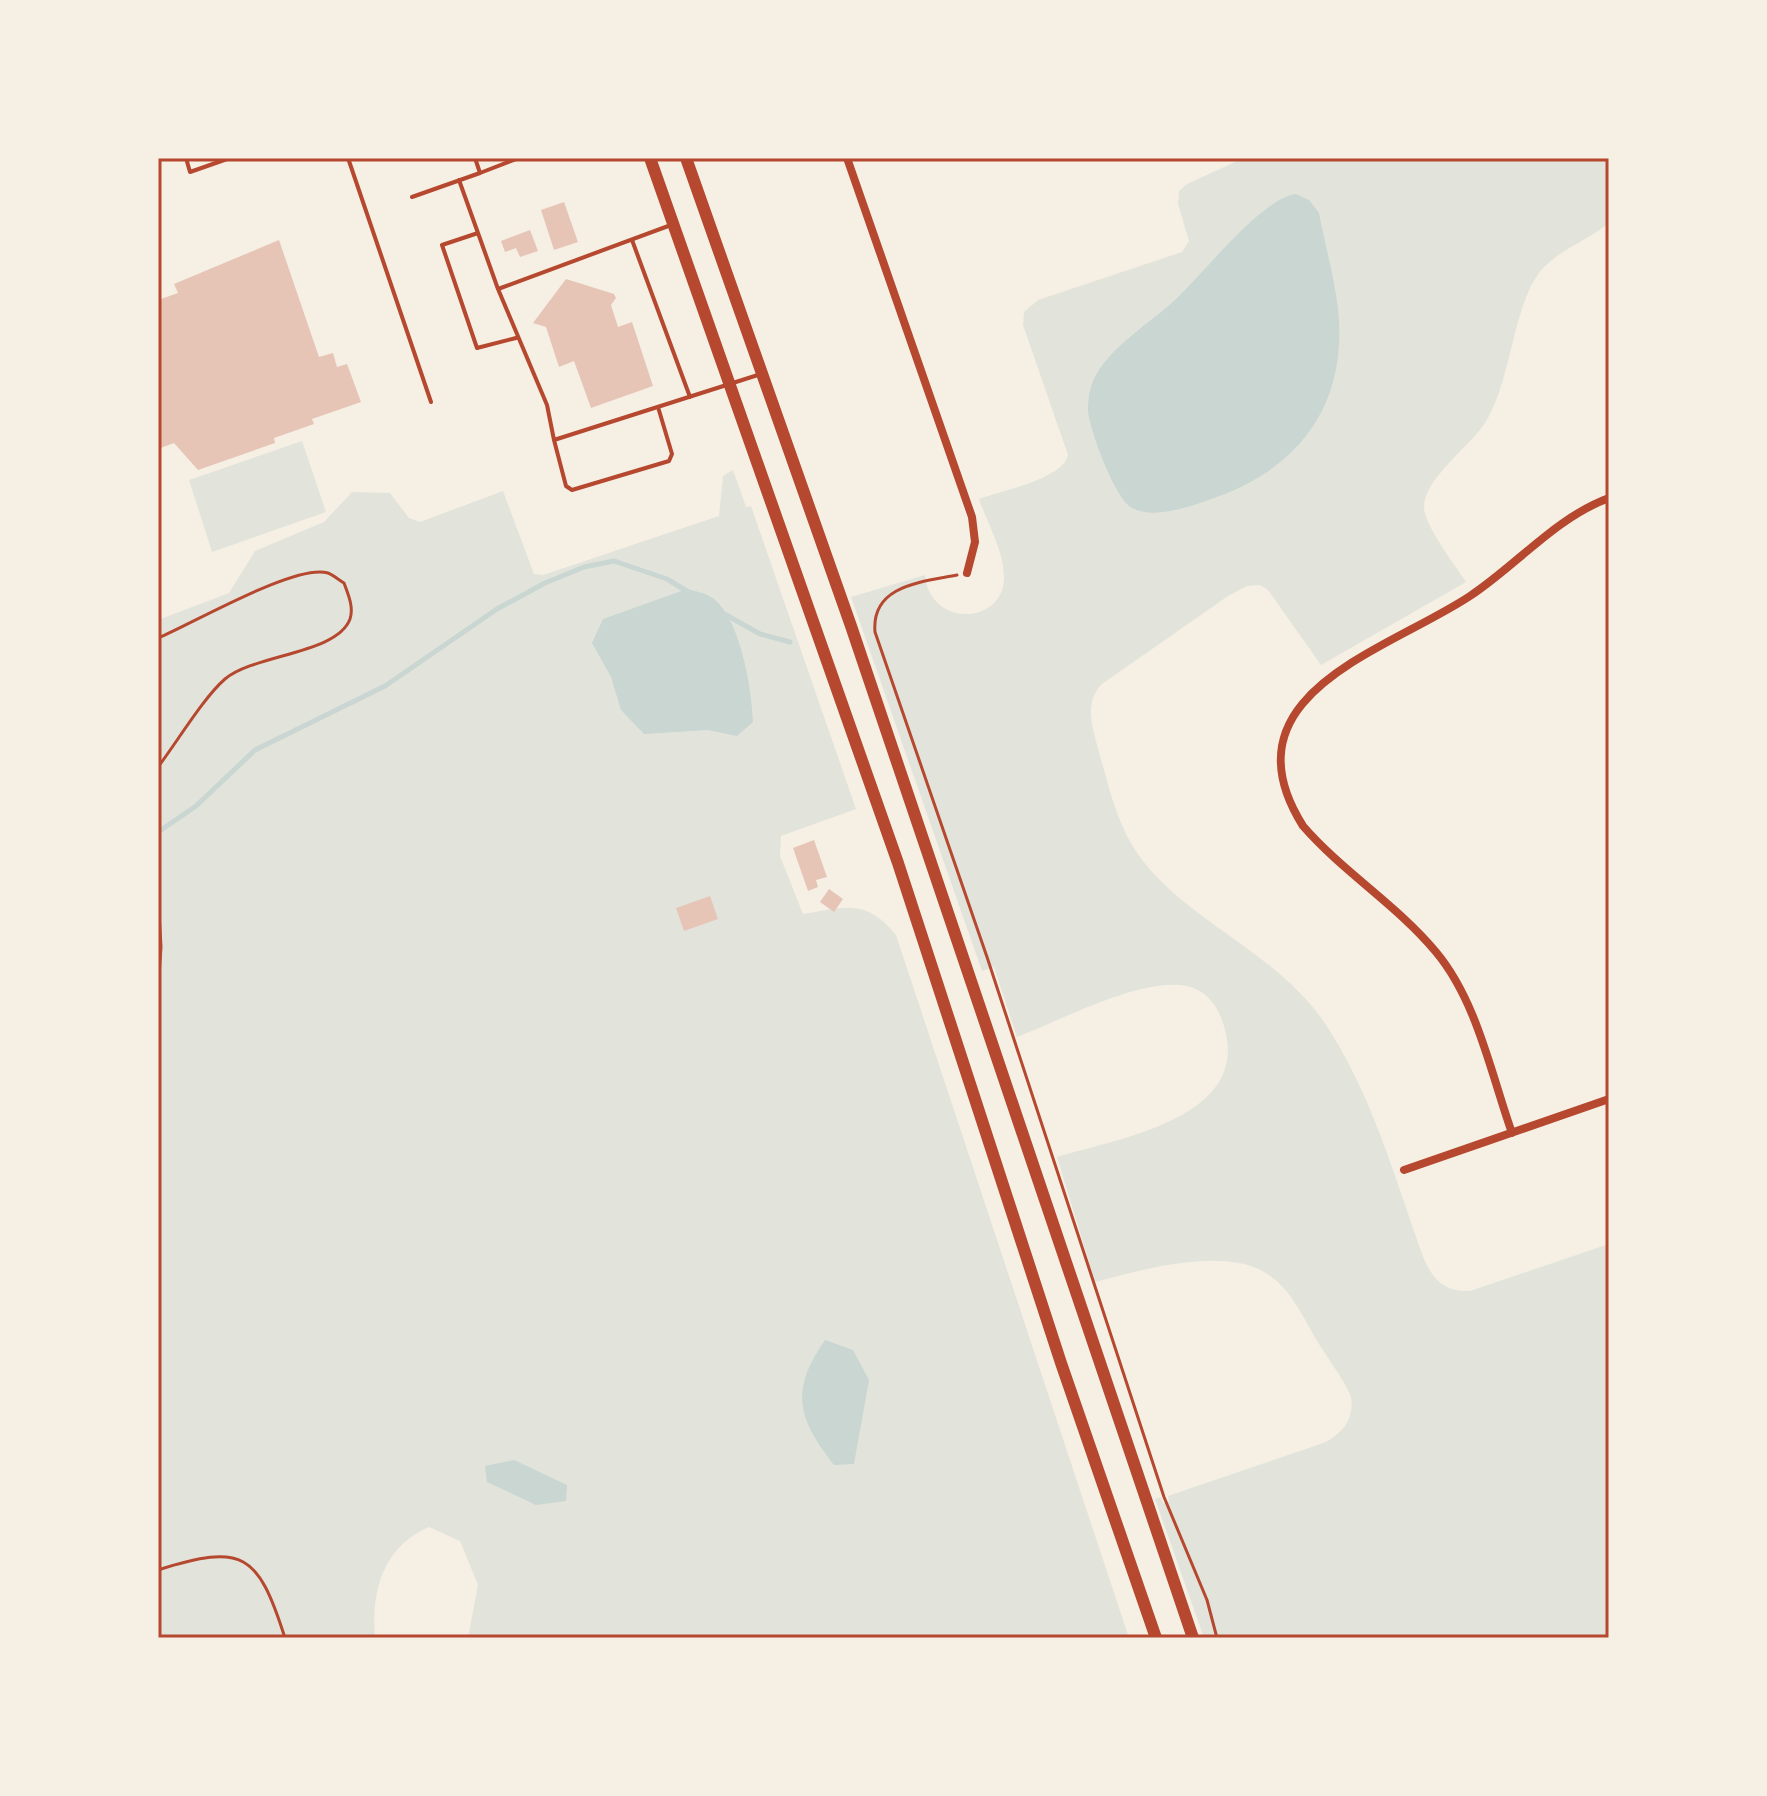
<svg xmlns="http://www.w3.org/2000/svg" width="1767" height="1796" viewBox="0 0 1767 1796" font-family="'Noto Sans',sans-serif">
  <style>
    .green { fill: #e2e4dc }
    .water { fill: #c9d6d2 }
    .lines { fill: none; stroke-linecap: round; stroke-linejoin: round }
    .stream { stroke: #c9d6d2; stroke-width: 5 }
    .building { fill: #e6c5b7 }
    .path { stroke: #b5482f; stroke-width: 3 }
    .service { stroke: #b5482f; stroke-width: 4 }
    .minor { stroke: #b5482f; stroke-width: 8 }
    .secondary { stroke: #b5482f; stroke-width: 12 }
    .neatline { fill: none; stroke: #b5482f; stroke-width: 3 }
  </style>
  <rect width="100%" height="100%" fill="#f6efe4"/>
  <path class="green" d="M1244,158H1609V223C1587,241 1557,250 1539,273C1513,307 1511,382 1485,423C1470,446 1424,479 1424,507C1424,525 1455,565 1466,582L1321,665L1268,590L1260,585L1247,586L1228,596L1102,684C1083,703 1093,729 1099,752C1109,787 1117,824 1138,854C1182,918 1274,951 1322,1019C1371,1090 1395,1179 1424,1259C1434,1281 1445,1292 1470,1291L1609,1244V1638H1204L1155,1499L1161,1497L1163,1503L1169,1501L1168,1496L1326,1442C1344,1431 1354,1419 1351,1397C1343,1377 1327,1358 1316,1339C1302,1315 1289,1286 1264,1272C1220,1247 1141,1270 1095,1282L1057,1157C1121,1138 1255,1117 1223,1023C1216,1002 1203,987 1180,985C1134,981 1061,1020 1017,1037L994,967L982,971L851,597L925,575C930,629 1006,625 1004,575C1003,550 987,522 979,499C1001,491 1063,479 1068,455L1023,325L1024,312L1038,300L1182,252L1189,241L1178,204L1179,191L1187,184Z
    M302,441L326,512L212,552L189,480Z
    M733,470L746,507L751,506L856,809L781,836L780,856L803,914C845,907 866,898 896,935L1129,1638H468L478,1585L460,1541L429,1527C383,1547 371,1591 375,1638H158V620L229,593L255,551L324,522L352,492L390,493L409,518L420,522L503,491L534,574L543,575L719,516L723,476Z"/>
  <path class="water" d="M1296,194L1309,200L1319,213C1325,245 1334,276 1338,308C1348,402 1302,467 1214,498C1192,506 1155,520 1132,508C1115,499 1089,429 1088,410C1088,398 1090,385 1096,375C1114,344 1149,324 1175,300C1203,274 1262,198 1296,194Z
    M687,589C694,591 705,593 711,597C740,615 752,690 753,722L737,736L708,730L644,734L621,710L611,677L592,643L603,619Z
    M825,1340L853,1350L869,1380L854,1464L834,1465C797,1418 790,1390 825,1340Z
    M514,1460L567,1485L566,1501L536,1505L487,1482L485,1466Z"/>
  <g class="lines">
    <path class="stream" d="M719,611L760,634L790,642
      M158,832L196,806L255,750L385,686L497,609L545,583L584,567L614,561L667,579L690,593"/>
  </g>
  <path class="building" d="M564,202L578,242L554,250L541,210Z
    M530,230L538,251L520,257L516,248L505,252L501,241Z
    M279,240L319,357L333,353L337,367L347,364L361,402L312,419L314,424L274,438L275,443L198,470L174,443L158,449V300L178,293L174,284Z
    M566,279L614,294L616,298L611,305L618,327L632,322L653,386L591,408L574,361L559,367L546,327L533,323Z
    M814,840L827,877L816,880L818,887L808,891L793,848Z
    M829,889L843,899L834,912L820,902Z
    M710,896L718,919L684,931L676,908Z"/>
  <g class="lines">
    <path class="path" d="M957,575C922,582 871,585 875,632L987,957L1164,1497L1207,1600L1217,1638
      M158,638C192,624 296,563 328,573C333,575 339,580 344,583C348,594 354,607 350,619C337,654 255,654 225,679C204,697 177,742 158,767
      M158,894L161,947L158,991
      M158,1570C243,1543 258,1553 285,1638"/>
    <path class="service" d="M186,158L190,172L230,158
      M348,158L431,402
      M475,158L480,173L519,158
      M459,180L478,233
      M412,197L480,173
      M671,225L498,289L547,405L554,440L761,374
      M632,240L690,397
      M498,289L478,233L442,245L477,348L516,338
      M554,440L566,486L572,490L669,461L672,454L658,407"/>
    <path class="minor" d="M847,158L972,517L975,542L967,573
      M1512,1133C1491,1074 1477,1001 1436,952C1397,905 1343,872 1303,826C1220,694 1389,650 1470,596C1517,565 1555,518 1609,498
      M1404,1170L1609,1099"/>
    <path class="secondary" d="M650,158L898,863L1061,1363L1156,1638
      M686,158L851,626L1193,1638"/>
  </g>
  <rect width="1767" height="1796" fill="none" stroke="#f6efe4" stroke-width="320"/>
  <rect x="160" y="160" width="1447" height="1476" class="neatline"/>
</svg>
